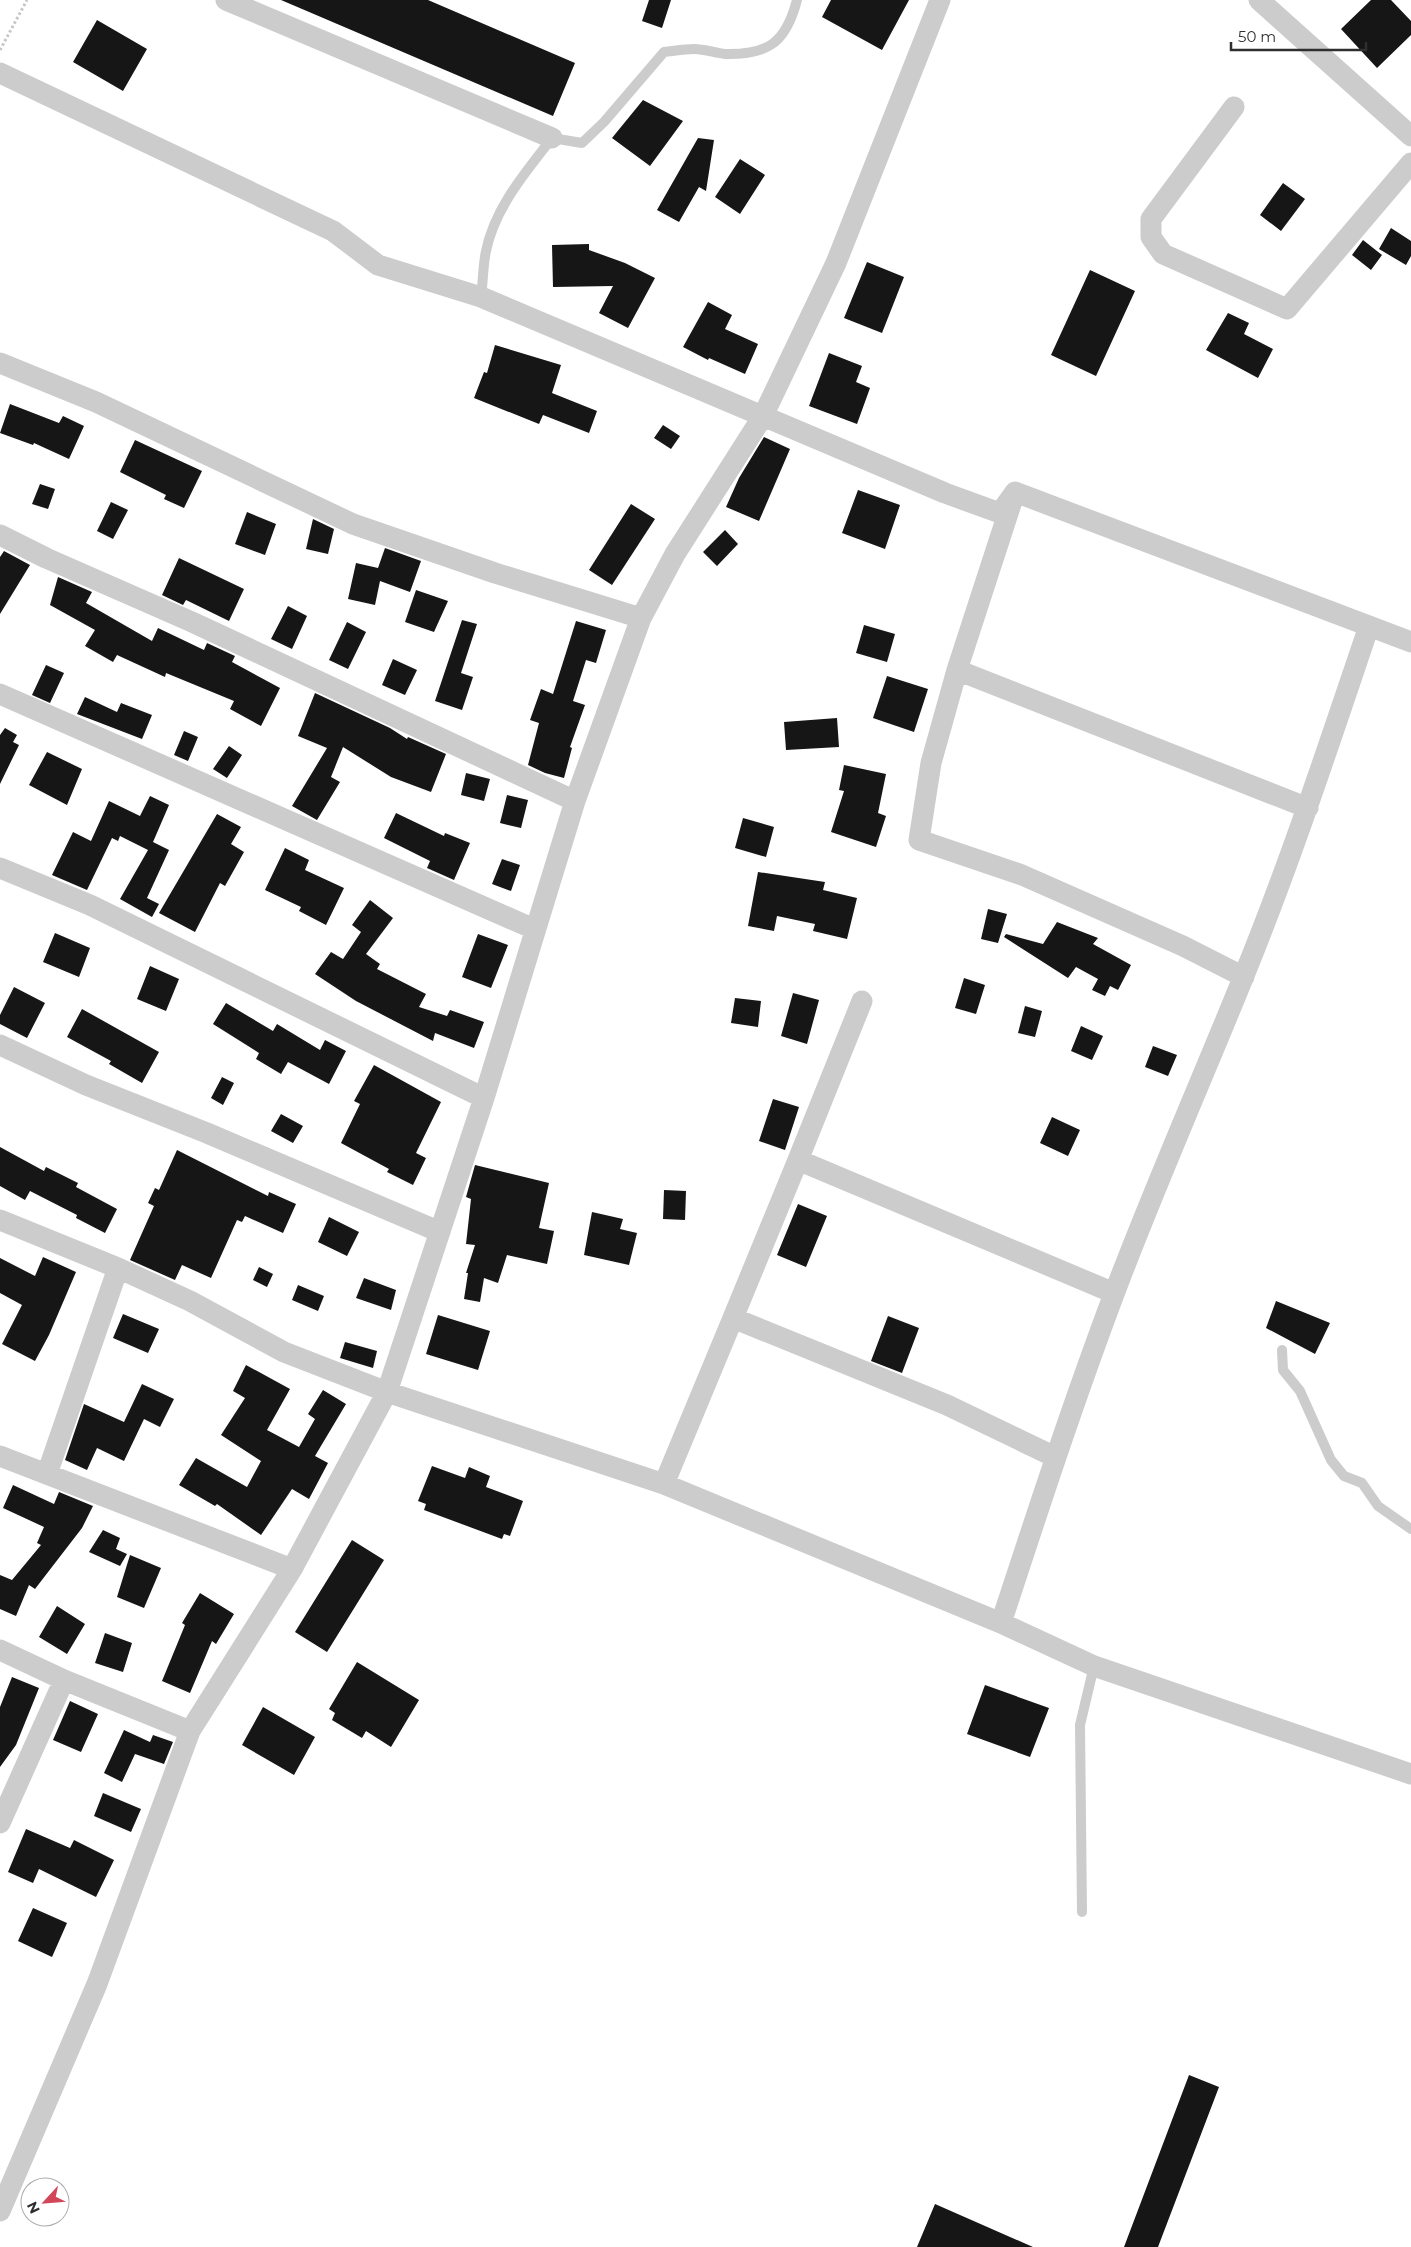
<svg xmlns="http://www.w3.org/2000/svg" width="1411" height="2247" viewBox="0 0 1411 2247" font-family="Montserrat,sans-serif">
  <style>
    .building { fill: #161616 }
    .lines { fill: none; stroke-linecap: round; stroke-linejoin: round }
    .path { stroke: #c6c6c6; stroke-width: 3; stroke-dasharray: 2.5 2.5; stroke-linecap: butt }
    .lane { stroke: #ccc; stroke-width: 10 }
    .street { stroke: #ccc; stroke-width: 21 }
  </style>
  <rect width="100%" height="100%" fill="#fff"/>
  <path class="building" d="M281,0H428L575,63L553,116Z
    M649,0H671L662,28L642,21Z
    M831,0H909L882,50L822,17Z
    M1371,0H1391L1411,21V35L1377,68L1341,29Z
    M97,20L147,49L123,91L73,62Z
    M643,100L683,121L650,166L612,138Z
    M698,138L714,140L706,191L699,187L679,222L657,210Z
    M740,159L765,175L740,214L715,197Z
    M1283,183L1305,199L1281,231L1260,215Z
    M1391,228L1411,241V256L1406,265L1379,249Z
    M1363,240L1382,255L1371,270L1352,255Z
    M589,244V250L625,263L655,278L628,328L599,313L613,286L553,287L552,245Z
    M867,262L904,277L882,333L844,318Z
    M1090,270L1135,291L1096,376L1051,355Z
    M708,302L732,315L725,329L758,344L745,374L709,358L708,360L683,347Z
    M1228,313L1249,323L1244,334L1273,349L1258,378L1206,350Z
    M495,345L561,365L552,393L597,411L589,433L543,415L539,424L474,398L484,372L487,373Z
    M829,353L862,366L856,382L870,388L857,424L809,406Z
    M10,404L59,423L63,416L84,426L69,459L34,443L33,445L0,433Z
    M663,425L680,436L671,449L654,438Z
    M764,437L790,449L759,521L726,507L739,478Z
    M135,440L202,471L184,508L164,499L166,495L120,472Z
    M40,484L55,489L48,509L32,504Z
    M858,490L900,505L885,549L842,533Z
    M111,502L128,510L113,539L97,531Z
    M631,504L655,519L612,585L589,570Z
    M247,512L276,524L265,555L235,544Z
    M313,519L334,529L328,554L306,549Z
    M725,530L738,544L717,566L703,552Z
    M385,548L421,561L410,592L380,581L375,605L348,599L356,563L378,568Z
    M4,551L30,565L0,614V557Z
    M179,558L244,589L229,621L186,600L183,605L162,595Z
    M58,577L92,592L86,603L152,641L158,628L204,650L207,643L235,656L232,662L280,688L261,726L230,709L234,701L166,673L165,677L117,655L113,662L85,646L95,630L50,605Z
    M416,590L448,601L434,632L405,622Z
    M288,606L307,616L292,649L271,639Z
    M462,620L477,624L461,673L473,677L462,710L435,701Z
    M576,621L606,630L596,663L586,660L573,701L585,705L570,747L572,748L564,778L545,773L528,765L539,723L530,720L541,689L553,694Z
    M347,622L366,632L348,669L329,660Z
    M864,625L895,634L887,662L856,653Z
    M393,659L417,670L405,695L382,685Z
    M46,665L64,673L50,703L32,695Z
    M887,676L928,689L914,732L873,718Z
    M315,693L390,728L407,739L408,737L446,754L431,792L391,777L343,747L331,777L340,782L317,820L292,806L327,748L298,736Z
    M85,697L117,712L121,703L152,715L142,739L77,714Z
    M837,718L839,747L786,750L784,722Z
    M5,728L17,735L13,742L19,745L0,784V735Z
    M184,731L198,737L188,761L174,755Z
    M229,746L242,755L227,778L213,769Z
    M47,752L82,769L67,805L29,785Z
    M844,765L886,774L878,813L886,816L876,847L831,832L844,791L839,790Z
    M466,773L490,779L484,801L461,795Z
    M507,795L528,800L521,828L500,823Z
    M150,796L169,805L153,842L169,850L147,898L159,904L152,917L120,899L148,850L120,836L118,841L112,838L87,890L52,875L73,832L91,841L109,801L140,816Z
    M396,813L444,836L445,833L470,843L454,880L427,868L430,861L384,838Z
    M217,814L241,827L231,844L244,852L225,886L220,883L195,932L159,913Z
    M743,818L774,827L766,857L735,848Z
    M285,848L309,860L305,870L344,888L326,925L299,911L301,907L265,890Z
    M502,859L520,865L511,891L492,884Z
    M758,872L825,882L823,890L857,898L847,939L813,931L815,924L777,916L774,931L748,926Z
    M370,900L393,918L366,954L380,964L377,969L426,994L419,1007L447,1016L450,1010L484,1022L474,1048L435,1033L433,1041L356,1001L315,974L331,952L343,959L361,932L352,925Z
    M988,909L1007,914L998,943L981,939Z
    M1057,922L1098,938L1093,944L1131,965L1118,990L1110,986L1105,996L1092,990L1098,979L1076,967L1068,978L1004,937L1006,934L1043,944Z
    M55,933L90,948L79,977L43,962Z
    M478,934L508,945L491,988L462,977Z
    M150,966L179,979L166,1011L137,999Z
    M964,978L985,985L976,1014L955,1008Z
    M14,987L45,1003L27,1038L0,1024V1015Z
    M793,993L819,1000L807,1044L781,1036Z
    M735,998L761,1001L758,1027L731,1023Z
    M226,1003L273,1031L277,1024L320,1050L325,1040L346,1051L329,1084L288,1062L281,1074L256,1059L259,1053L213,1024Z
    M1025,1006L1042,1011L1035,1037L1018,1033Z
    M82,1009L159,1052L142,1083L109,1064L111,1061L67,1037Z
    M1081,1026L1103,1036L1092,1060L1071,1051Z
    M1153,1046L1177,1055L1168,1076L1145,1067Z
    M374,1065L441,1102L416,1153L426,1158L413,1185L387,1172L389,1169L341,1143L360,1104L354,1101Z
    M222,1077L234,1083L223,1105L211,1098Z
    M773,1099L799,1107L785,1150L759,1141Z
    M281,1114L303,1126L293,1143L271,1131Z
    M1052,1117L1080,1130L1068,1156L1040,1143Z
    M0,1147L44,1171L46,1167L78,1183L76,1187L117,1209L105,1233L76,1218L77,1215L30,1191L25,1200L0,1186Z
    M177,1150L268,1196L269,1192L296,1204L283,1233L245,1216L242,1222L237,1220L211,1278L182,1265L175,1280L130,1260L154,1206L148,1203L155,1188L159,1190Z
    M475,1165L549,1183L539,1228L554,1231L547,1264L507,1255L498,1283L484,1278L480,1302L464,1299L468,1273H466L475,1245L466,1244L471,1199L466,1197Z
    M664,1190L686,1191L685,1220L663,1219Z
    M798,1204L827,1216L806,1267L777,1255Z
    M592,1212L623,1219L620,1229L637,1233L629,1265L584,1255Z
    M329,1217L359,1232L347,1256L318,1242Z
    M43,1257L76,1272L49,1335L35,1361L2,1344L22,1305L0,1293V1258L35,1276Z
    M259,1267L273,1274L267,1287L253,1280Z
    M364,1278L396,1290L391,1310L356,1298Z
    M298,1285L324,1296L318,1311L292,1300Z
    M1276,1301L1330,1323L1315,1354L1266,1328Z
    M123,1314L159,1329L148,1353L113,1338Z
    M438,1315L490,1331L478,1370L426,1354Z
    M888,1316L919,1328L902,1373L871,1361Z
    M345,1342L377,1351L373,1368L340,1358Z
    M246,1365L290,1389L267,1430L299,1447L315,1419L308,1414L323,1390L346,1404L315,1456L328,1463L309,1499L292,1489L261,1535L217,1504L215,1506L179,1485L196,1458L247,1487L261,1461L221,1435L245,1398L233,1391Z
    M142,1384L174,1399L160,1427L144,1419L124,1461L97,1448L87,1470L65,1460L84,1404L124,1422Z
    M432,1466L465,1478L469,1467L490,1476L486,1487L523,1501L510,1536L504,1534L502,1539L424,1510L426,1504L418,1501Z
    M13,1485L54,1504L59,1492L93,1506L82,1528L35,1589L29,1585L16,1616L0,1609V1575L12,1580L41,1545L37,1543L44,1527L3,1508Z
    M103,1530L120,1538L116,1549L127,1554L120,1566L89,1552Z
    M352,1540L384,1560L327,1652L295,1632Z
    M130,1555L161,1568L144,1608L117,1597Z
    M200,1593L234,1614L216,1644L212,1641L190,1693L162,1681L185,1625L182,1623Z
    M57,1606L85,1624L67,1654L39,1637Z
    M105,1633L132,1643L123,1672L95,1663Z
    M357,1662L419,1700L391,1747L366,1731L362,1738L332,1720L335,1713L329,1709Z
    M12,1677L39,1688L16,1745L0,1767V1707Z
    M985,1685L1049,1708L1030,1757L967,1734Z
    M70,1701L98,1714L81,1752L53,1740Z
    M263,1707L315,1737L294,1775L242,1745Z
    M124,1730L150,1742L153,1735L173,1742L164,1764L135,1754L122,1782L104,1773Z
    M103,1793L141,1809L131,1832L94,1816Z
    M26,1829L70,1848L74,1840L114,1860L96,1897L39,1869L33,1883L8,1872Z
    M33,1908L67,1923L52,1957L18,1941Z
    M1189,2075L1219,2087L1158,2247H1124Z
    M935,2204L1033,2247H917Z"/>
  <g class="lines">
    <path class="path" d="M0,50L27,0"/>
    <path class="lane" d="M481,297C483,282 483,265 486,251C495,207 526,172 552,138L582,143L604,122L664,52C674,51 684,49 694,49C705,49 715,53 725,54C769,55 786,42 797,0
      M1282,1350L1283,1370L1300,1391L1331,1460L1344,1476L1362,1483L1378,1506L1411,1529
      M1082,1912L1080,1725L1094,1666"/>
    <path class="street" d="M226,0L552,138
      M1259,0L1411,136
      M0,73L333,231L378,265L481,297L945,493L1000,513L1015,492L1411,642
      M1234,107L1151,219V237L1163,254L1287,309L1411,163
      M0,363L96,402L353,524L495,573L641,618
      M1012,501L957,670L1308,808
      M0,535L46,558L192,622L575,801
      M957,670L931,763L919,840L1022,875L1183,946L1244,977
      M0,694L534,929
      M0,868L90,905L484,1098
      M862,1001L798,1160L1114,1293
      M0,1045L86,1085L207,1133L440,1232
      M798,1160L733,1318L947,1405L1055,1457
      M0,1220L118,1268L190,1301L284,1352L387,1392L664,1484L1001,1623L1094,1666L1411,1774
      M0,1456L292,1569
      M47,1474L118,1268
      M664,1484L733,1318
      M1001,1623C1037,1513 1073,1403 1114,1294C1154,1188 1200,1084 1243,978C1290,863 1329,744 1369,626
      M0,1650L64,1680L190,1731
      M0,1823L64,1680
      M0,2211L97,1984L190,1731L292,1569L387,1392L484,1098L575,801L641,618L675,554L763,416L836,263L940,0"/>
  </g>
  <g transform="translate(45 2202) rotate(244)"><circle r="24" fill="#ffffff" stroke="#acacac"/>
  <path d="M0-4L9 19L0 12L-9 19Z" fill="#d14659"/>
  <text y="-8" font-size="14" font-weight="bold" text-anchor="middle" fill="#2f2f2f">N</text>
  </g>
  <path d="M1231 42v8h135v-8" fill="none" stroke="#2f2f2f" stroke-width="2.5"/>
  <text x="1238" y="42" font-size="15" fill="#2f2f2f" stroke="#ffffff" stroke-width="4" paint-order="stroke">50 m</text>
</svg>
